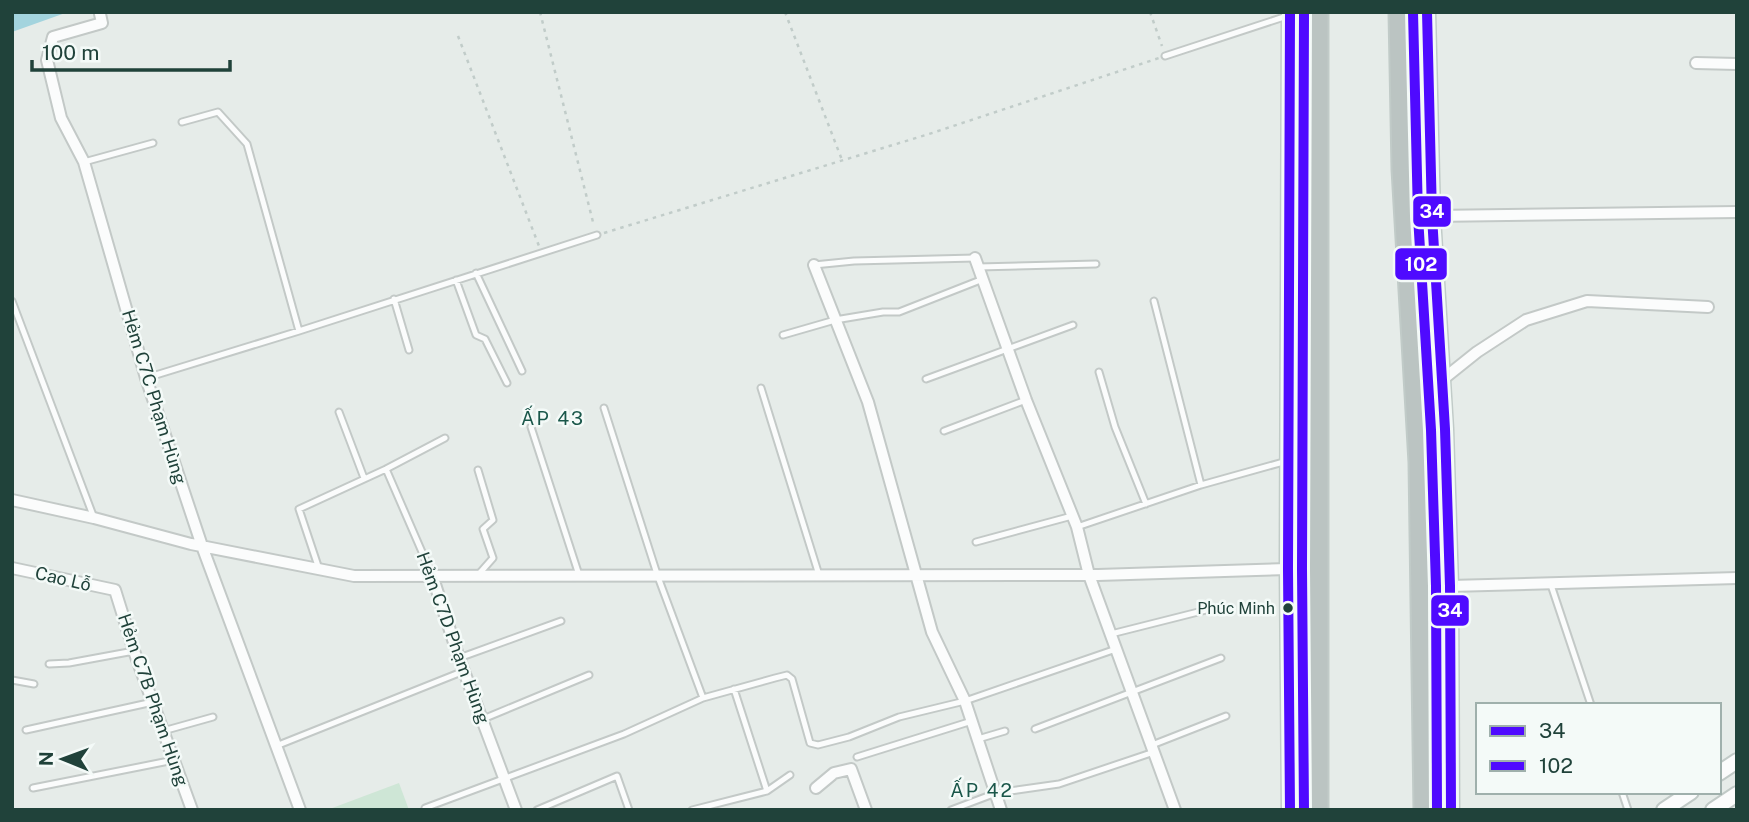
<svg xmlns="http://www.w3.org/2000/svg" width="1749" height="822" viewBox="0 0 1749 822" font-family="'Public Sans',sans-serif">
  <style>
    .green { fill: #cee6d6 }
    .water { fill: #a3d4de }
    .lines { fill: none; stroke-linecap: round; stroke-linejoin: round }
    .lane-casing { stroke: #c3c9c7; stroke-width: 9 }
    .street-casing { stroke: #c3c9c7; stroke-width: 14 }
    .secondary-casing { stroke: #c1cac7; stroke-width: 18 }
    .primary-casing { stroke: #c1cbc8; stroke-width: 19 }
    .highway-casing { stroke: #c1cbc8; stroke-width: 23 }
    .path { stroke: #c1ccc9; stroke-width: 2.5; stroke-dasharray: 3.5 5; stroke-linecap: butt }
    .lane { stroke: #fbfcfc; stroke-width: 5 }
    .street { stroke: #fbfcfc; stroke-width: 10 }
    .secondary { stroke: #fbfcfc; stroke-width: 14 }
    .primary { stroke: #ced8d5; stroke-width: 16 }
    .highway { stroke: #bbc4c2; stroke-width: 19 }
    .bus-1-casing { stroke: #f4faf8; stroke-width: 16 }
    .bus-2-casing { stroke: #f4faf8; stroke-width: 16 }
    .bus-1 { stroke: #4f0aff; stroke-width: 10 }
    .bus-2 { stroke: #4f0aff; stroke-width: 10 }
    .bus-dot { fill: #20423a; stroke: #f4faf8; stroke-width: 2.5 }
    .labels { text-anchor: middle; stroke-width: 5; stroke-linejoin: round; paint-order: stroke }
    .bus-label { font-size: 16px; fill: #20423a; stroke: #f4faf8; text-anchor: end }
    .street-label { font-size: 18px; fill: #20423a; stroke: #f4faf8 }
    .neighbourhood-label { font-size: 19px; letter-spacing: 2px; fill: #1a574a; stroke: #f4faf8 }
    .line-badge { stroke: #f4faf8; stroke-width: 2.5 }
    .badge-label { font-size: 19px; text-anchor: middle; font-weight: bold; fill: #fff }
  </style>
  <rect width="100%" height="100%" fill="#e6ece9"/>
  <path class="green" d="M399,783L409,810H327Z"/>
  <path class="water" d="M12,12H68L12,32Z"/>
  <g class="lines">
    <defs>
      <path id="lane" d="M1165,56L1287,16
        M182,122L218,112L247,144L299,331
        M84,162L153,143
        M814,265L854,261L975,258
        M978,267L1096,264
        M476,273L522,371
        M456,280L476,335L485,339L507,383
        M394,299L409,350
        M12,301L94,518
        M1154,301L1201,485
        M783,335L835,320L883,312H899L983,279
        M1099,372L1115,427L1146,504
        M146,378L299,331L597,235
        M926,379L1073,325
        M761,388L819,575
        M604,408L658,577L703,698
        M339,412L364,478
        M531,427L579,575
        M944,431L1026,400
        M386,469L432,575
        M1077,527L1201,485L1287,461
        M976,542L1072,516
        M319,569L299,509L386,469L445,438
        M478,575L493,558L483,529L493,520L478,470
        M1550,582L1591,705
        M1111,634L1222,606
        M459,658L561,621
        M49,664L69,663L134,651
        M12,680L34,684
        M734,689L767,791L790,775
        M483,719L589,675
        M1035,729L1221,658
        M26,730L153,702
        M163,731L213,717
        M978,739L1005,731
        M1152,745L1226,716
        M276,746L464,671
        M857,757L972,721
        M33,788L174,760
        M1622,792L1628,810
        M425,808L624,734L703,698L775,678L787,675L792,679L810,743L818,745L849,737L899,717L965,701L1116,649
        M537,810L617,776L629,810
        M692,810L767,791
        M951,810L996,793L1059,784L1154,752"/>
      <path id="street" d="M100,14L102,23L53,37L47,60L61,118L84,162L146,378L202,546L300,810
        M1696,63L1737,64
        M1432,216L1737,212
        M975,258L1026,400L1077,527L1089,575L1175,810
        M814,265L868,402L932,632L965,701L1001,810
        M1442,380L1477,352L1526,320L1587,301L1708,307
        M12,500L94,518L191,544L354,576L1098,575L1288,569
        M12,568L115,590L134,651L192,810
        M432,575L459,658L516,810
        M1450,586L1737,578
        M816,788L834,773L851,769L866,810"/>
      <path id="secondary" d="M1719,773L1737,761
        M1664,810L1691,792
        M1713,810L1737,794"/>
      <path id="primary" d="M1427,12L1432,216L1445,429L1450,586L1451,810
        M1290,810L1288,569L1290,12"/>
      <path id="highway" d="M1318,12V810
        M1399,12L1402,169L1419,462L1424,810"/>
    </defs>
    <use href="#lane" class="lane-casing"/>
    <use href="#street" class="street-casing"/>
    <use href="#secondary" class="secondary-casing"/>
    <use href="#primary" class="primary-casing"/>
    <use href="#highway" class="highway-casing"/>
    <path class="path" d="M540,12L594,226
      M785,12L842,160
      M1150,12L1162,46
      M458,36L539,246
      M604,233L929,134L1159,58"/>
    <use href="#lane" class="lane"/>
    <use href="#street" class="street"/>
    <use href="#secondary" class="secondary"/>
    <use href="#primary" class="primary"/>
    <use href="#highway" class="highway"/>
    <defs>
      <path id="bus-1" d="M1427,12L1432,216L1445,429L1450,586L1451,810
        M1290,810L1288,569L1290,12"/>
      <path id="bus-2" d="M1413,12L1418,216L1431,430L1436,586L1437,810
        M1304,810L1302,569L1304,12"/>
    </defs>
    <use href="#bus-1" class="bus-1-casing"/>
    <use href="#bus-2" class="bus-2-casing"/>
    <use href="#bus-1" class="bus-1"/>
    <use href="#bus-2" class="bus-2"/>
  </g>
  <circle class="bus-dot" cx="1288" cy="608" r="6"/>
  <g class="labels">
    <g class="bus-label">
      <text x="1275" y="614">Phúc Minh</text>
    </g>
    <g class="street-label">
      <text transform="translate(154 397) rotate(73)" y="6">Hẻm C7C Phạm Hùng</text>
      <text transform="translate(63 579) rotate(13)" y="6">Cao Lỗ</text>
      <text transform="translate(453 638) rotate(70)" y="6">Hẻm C7D Phạm Hùng</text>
      <text transform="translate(153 700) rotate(71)" y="6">Hẻm C7B Phạm Hùng</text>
    </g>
    <g class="neighbourhood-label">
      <text x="553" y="425">ẤP 43</text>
      <text x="982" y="797">ẤP 42</text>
    </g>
  </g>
  <g class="line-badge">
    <rect x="1412" y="195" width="40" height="33" rx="7" fill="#4f0aff"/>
    <rect x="1394" y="247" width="54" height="34" rx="7" fill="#4f0aff"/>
    <rect x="1430" y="594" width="40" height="33" rx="7" fill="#4f0aff"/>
  </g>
  <g class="badge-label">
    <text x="1432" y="218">34</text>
    <text x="1421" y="271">102</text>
    <text x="1450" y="617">34</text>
  </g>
  <rect width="1749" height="822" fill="none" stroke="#20423a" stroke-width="28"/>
  <rect x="1476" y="703" width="245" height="91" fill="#f4faf8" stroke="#9fb0ac" stroke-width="2"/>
  <rect x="1490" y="726" width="35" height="10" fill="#4f0aff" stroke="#9fb0ac" stroke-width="2"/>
  <text x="1539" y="738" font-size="21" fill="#20423a">34</text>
  <rect x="1490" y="761" width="35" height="10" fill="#4f0aff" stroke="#9fb0ac" stroke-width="2"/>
  <text x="1539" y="773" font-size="21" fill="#20423a">102</text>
  <g transform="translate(63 759) rotate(271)" stroke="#f4faf8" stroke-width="5" paint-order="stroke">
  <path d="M0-5L12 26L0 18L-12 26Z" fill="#20423a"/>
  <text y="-10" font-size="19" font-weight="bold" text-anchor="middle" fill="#20423a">N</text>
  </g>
  <path d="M32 60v10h198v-10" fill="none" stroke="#20423a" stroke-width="3.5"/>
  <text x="42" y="60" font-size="21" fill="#20423a" stroke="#f4faf8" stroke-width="5" paint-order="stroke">100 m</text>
</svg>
